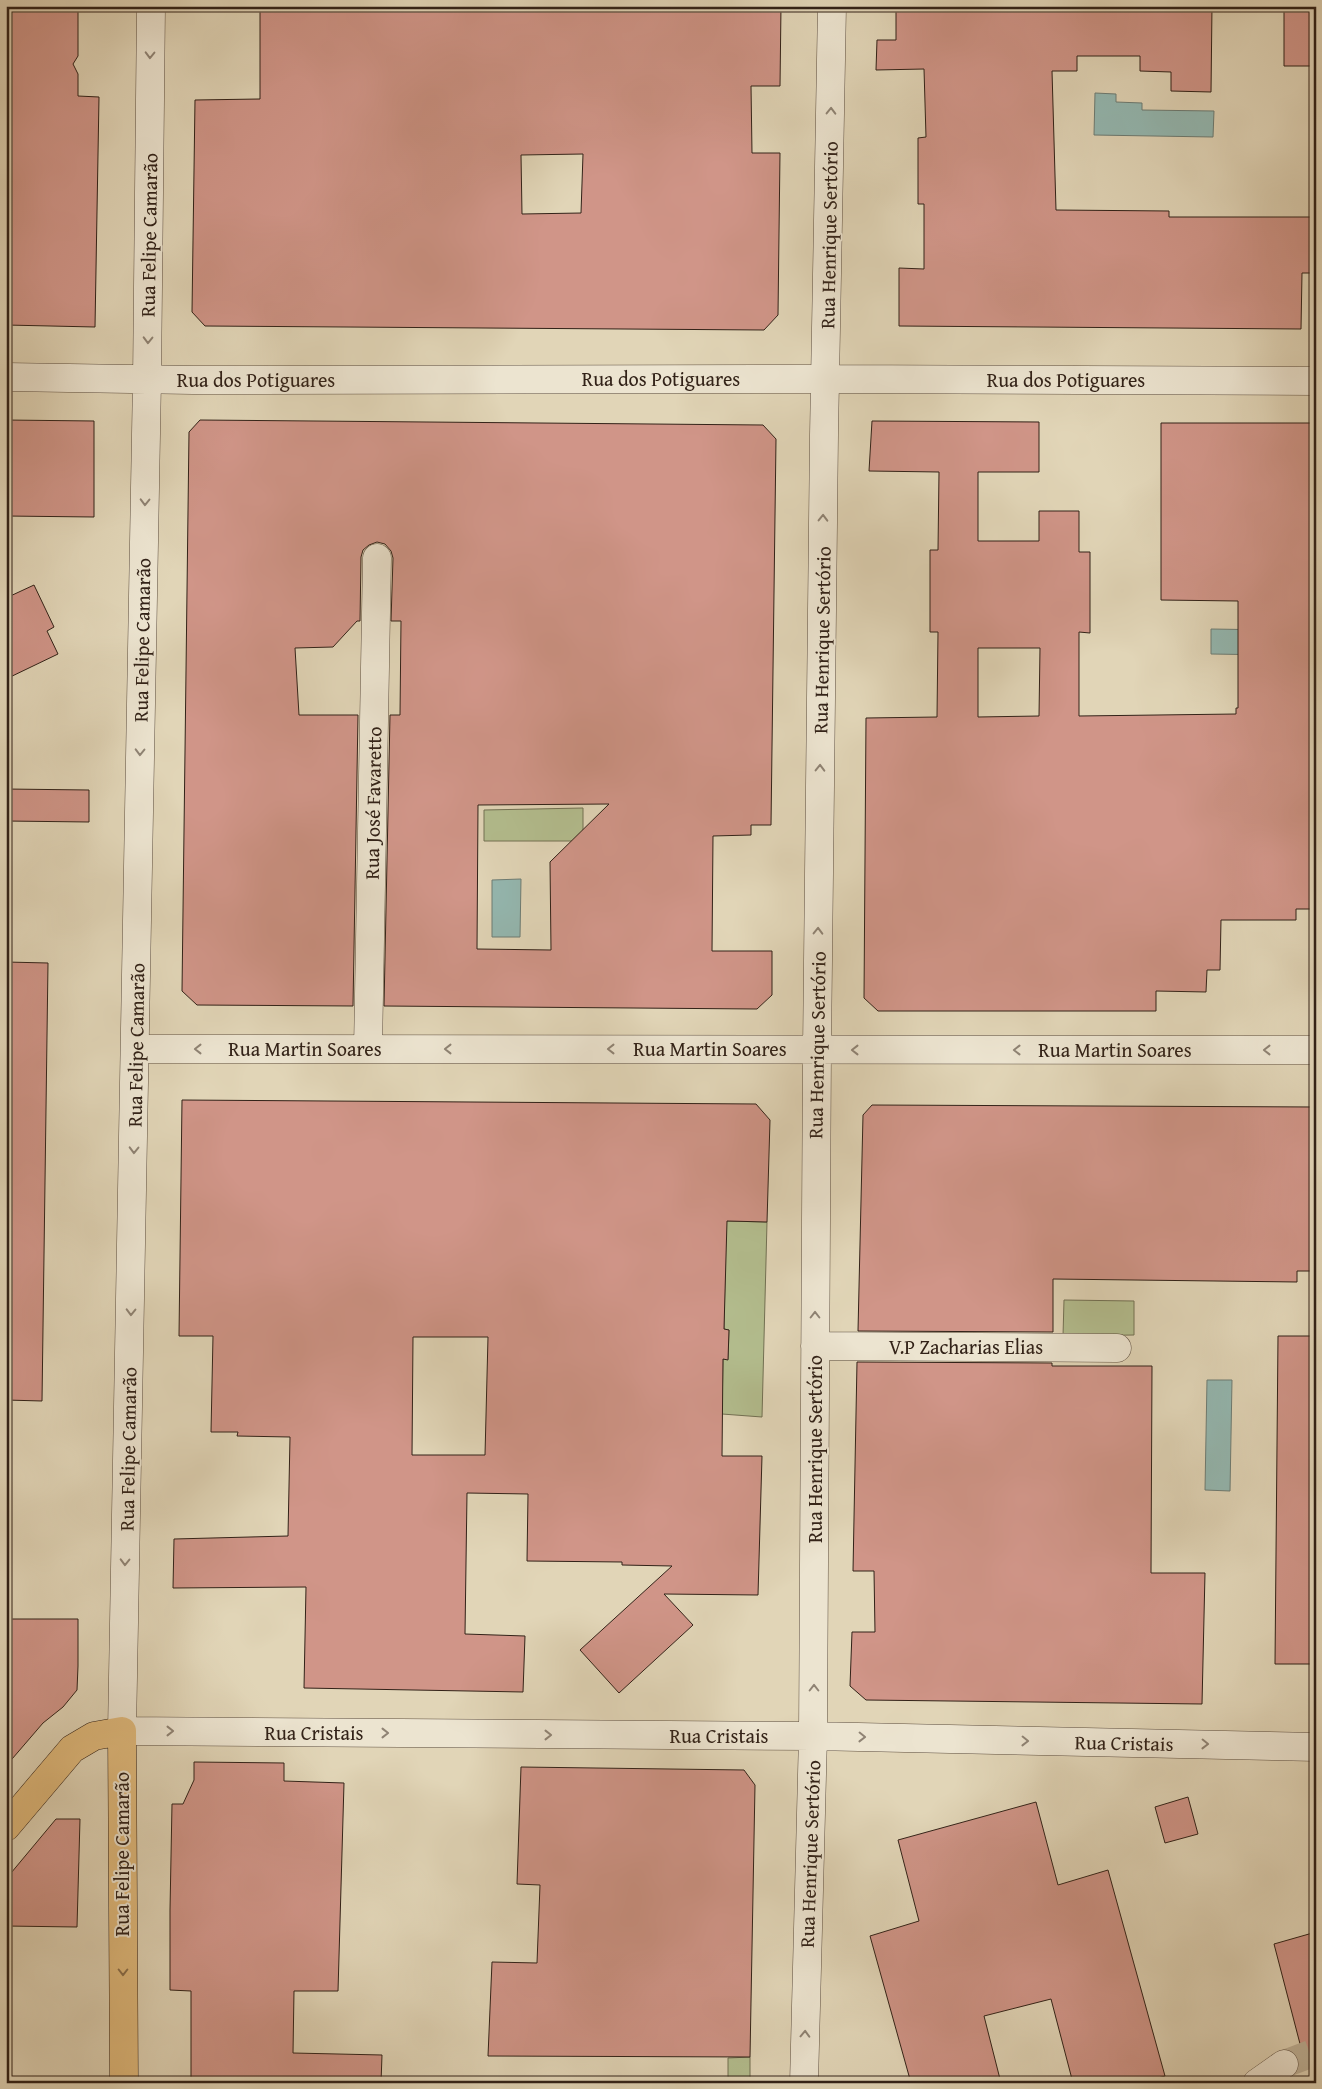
<svg xmlns="http://www.w3.org/2000/svg" width="1322" height="2089" viewBox="0 0 1322 2089" font-family="'Gentium Book Plus',serif">
  <style>
    .green { fill: #b3bd8e; stroke: #727053 }
    .water { fill: #94b8b1; stroke: #6d7c74 }
    .building { fill: #d09588; stroke: #322218; fill-rule: evenodd }
    .lines { fill: none; stroke-linecap: round; stroke-linejoin: round }
    .minor-tunnel { stroke: #beb197; stroke-width: 28; stroke-dasharray: 28 14; stroke-linecap: butt }
    .minor-casing { stroke: #5e4f40; stroke-width: 29 }
    .major-casing { stroke: #322218; stroke-width: 29 }
    .minor { stroke: #ece4d0; stroke-width: 28 }
    .major { stroke: #e0ba7c; stroke-width: 28 }
    .oneway { stroke: #8f8374 }
    .oneway2 { stroke: #896e4a }
    .labels { text-anchor: middle; stroke-width: 4; stroke-linejoin: round; paint-order: stroke }
    .street-label { font-size: 20px; fill: #322218; stroke: #ece4d0 }
  </style>
  <rect width="100%" height="100%" fill="#e1d5b7"/>
  <filter id="stains"><feTurbulence type="fractalNoise" baseFrequency=".004" numOctaves="4"/><feColorMatrix values="0 0 0 0 .2 0 0 0 0 .09 0 0 0 0 .02 0 0 0 .5 -.17"/></filter>
  <radialGradient id="worn" r=".72"><stop offset=".6" stop-color="#630" stop-opacity="0"/><stop offset="1" stop-color="#630" stop-opacity=".3"/></radialGradient>
  <path class="green" d="M583,808V841H484V810Z
    M726,1221L767,1222L762,1417L722,1414L723,1359H728L729,1330L724,1329Z
    M1064,1300L1134,1301V1335L1063,1336Z
    M750,2057V2083H728V2058Z"/>
  <path class="water" d="M1095,93L1116,94V102L1142,103V110L1214,111L1213,137L1094,135Z
    M1211,629L1274,630V655L1211,654Z
    M521,879L520,937H492V880Z
    M1207,1380H1232L1230,1491L1205,1490Z"/>
  <path class="building" d="M6,6H78V56L73,64L78,74V96L99,97L95,327L6,325Z
    M260,6H585V11H644V6H781L780,86H751L752,153H780L778,315L764,330L205,326L192,312L195,100L260,99ZM583,154L581,213L522,214L521,155Z
    M896,6H1212L1211,92L1171,91V72L1140,71V56H1077V71H1052L1056,210L1169,211V217H1316V273H1302L1301,329L899,326V268L924,269V204H918V138L926,137L924,69L876,70L877,40H896Z
    M1284,6H1316V66H1284Z
    M6,420L94,421V517L6,516Z
    M200,420L763,425L776,439L771,825H751V835L713,836L712,951H772V995L757,1009L384,1006L390,715H400L401,621H391L393,558L391,551L385,544L377,542L369,545L363,550L361,557L360,621H357L333,647L295,648L299,715H358L353,1006L197,1005L182,991L189,432ZM609,804L550,862L551,950L477,949L478,805Z
    M872,421L1039,422V472H978V541H1039V511H1079V552H1090V633L1079,632V716L1236,714V708H1238V601L1161,600V423H1316V909H1296V920H1221L1220,970H1207L1206,992L1156,991V1011H878L864,998L866,718L937,717L938,632H930V550H938L939,472L869,471ZM978,648H1040L1039,716L978,717Z
    M34,585L54,627L47,631L58,654L6,679V598Z
    M6,789L89,790V822L6,821Z
    M6,962L48,963L42,1401L6,1400Z
    M182,1100L756,1104L770,1120L767,1222L727,1221L724,1329L729,1330L728,1360L723,1359L722,1456H762L758,1595L664,1594L693,1625L619,1693L580,1650L672,1566L622,1565V1562L527,1561L528,1494L467,1493L465,1634L525,1636L523,1692L304,1688L306,1587L173,1588L174,1539L288,1536L290,1437L237,1436L238,1432H211L213,1336H179ZM413,1337H488L485,1455H412Z
    M872,1105L1316,1107V1271H1297V1282L1053,1279V1332L858,1331L863,1115Z
    M1278,1336H1316V1664H1275Z
    M857,1362L1052,1363V1366H1152L1151,1573H1205L1202,1704L866,1700L850,1686L852,1632H875L874,1571H853Z
    M6,1619H78V1666L77,1690L63,1707L43,1723L6,1766Z
    M194,1762L284,1763V1781L344,1783L338,1991H294L293,2053L382,2055L381,2083H191V1991L170,1990V1910L172,1804H183L194,1780Z
    M521,1767L744,1770L755,1785L750,2057L488,2056L492,1962L537,1963L540,1885L517,1884Z
    M1188,1797L1198,1834L1165,1843L1155,1807Z
    M1036,1802L1058,1885L1108,1870L1165,2076L1140,2083H1073L1051,1999L984,2016L1001,2083H911L870,1936L919,1921L898,1840Z
    M56,1819H80L77,1927L6,1926V1879Z
    M1316,1932V2061L1305,2063L1274,1944Z"/>
  <g class="lines">
    <path class="minor-tunnel" d="M1284,2064L1316,2052"/>
    <defs>
      <path id="minor" d="M151,6L147,380L122,1731L813,1736L1316,1747
        M6,377L193,380L826,379L1316,381
        M135,1049L1316,1050
        M368,1049L377,558
        M815,1346L1117,1348
        M804,2083L813,1736L817,1049L824,435L832,6
        M1257,2083L1284,2064"/>
      <path id="major" d="M6,1827L72,1749L94,1736L122,1731L124,2083"/>
    </defs>
    <use href="#minor" class="minor-casing"/>
    <use href="#major" class="major-casing"/>
    <use href="#minor" class="minor"/>
    <use href="#major" class="major"/>
  </g>
  <defs><path id="oneway-chevron" d="M-2-3.5L2.5 0L-2 3.5" fill="none" stroke-width="1.6" stroke-linecap="round" stroke-linejoin="round" transform="scale(1.25)"/></defs>
  <g class="oneway">
    <use href="#oneway-chevron" transform="translate(150 55) rotate(91)"/>
    <use href="#oneway-chevron" transform="translate(831 111) rotate(-89)"/>
    <use href="#oneway-chevron" transform="translate(148 340) rotate(91)"/>
    <use href="#oneway-chevron" transform="translate(145 502) rotate(91)"/>
    <use href="#oneway-chevron" transform="translate(823 518) rotate(-89)"/>
    <use href="#oneway-chevron" transform="translate(140 752) rotate(91)"/>
    <use href="#oneway-chevron" transform="translate(820 768) rotate(-89)"/>
    <use href="#oneway-chevron" transform="translate(818 931) rotate(-89)"/>
    <use href="#oneway-chevron" transform="translate(198 1049) rotate(-180)"/>
    <use href="#oneway-chevron" transform="translate(448 1049) rotate(-180)"/>
    <use href="#oneway-chevron" transform="translate(611 1049) rotate(-180)"/>
    <use href="#oneway-chevron" transform="translate(855 1050) rotate(-180)"/>
    <use href="#oneway-chevron" transform="translate(1017 1050) rotate(-180)"/>
    <use href="#oneway-chevron" transform="translate(1267 1050) rotate(-180)"/>
    <use href="#oneway-chevron" transform="translate(134 1150) rotate(91)"/>
    <use href="#oneway-chevron" transform="translate(131 1312) rotate(91)"/>
    <use href="#oneway-chevron" transform="translate(815 1315) rotate(-90)"/>
    <use href="#oneway-chevron" transform="translate(125 1562) rotate(91)"/>
    <use href="#oneway-chevron" transform="translate(814 1688) rotate(-90)"/>
    <use href="#oneway-chevron" transform="translate(170 1731)"/>
    <use href="#oneway-chevron" transform="translate(385 1733)"/>
    <use href="#oneway-chevron" transform="translate(548 1735)"/>
    <use href="#oneway-chevron" transform="translate(862 1737) rotate(1)"/>
    <use href="#oneway-chevron" transform="translate(1025 1741) rotate(1)"/>
    <use href="#oneway-chevron" transform="translate(1205 1744) rotate(1)"/>
    <use href="#oneway-chevron" transform="translate(805 2034) rotate(-88)"/>
  </g>
  <use class="oneway2" href="#oneway-chevron" transform="translate(123 1972) rotate(90)"/>
  <g class="labels">
    <g class="street-label">
      <text transform="translate(149 235) rotate(-89)" y="7">Rua Felipe Camarão</text>
      <text transform="translate(829 235) rotate(-89)" y="7">Rua Henrique Sertório</text>
      <text x="661" y="386">Rua dos Potiguares</text>
      <text x="256" y="387">Rua dos Potiguares</text>
      <text x="1066" y="387">Rua dos Potiguares</text>
      <text transform="translate(142 640) rotate(-89)" y="7">Rua Felipe Camarão</text>
      <text transform="translate(822 640) rotate(-89)" y="7">Rua Henrique Sertório</text>
      <text transform="translate(373 803) rotate(-89)" y="7">Rua José Favaretto</text>
      <text transform="translate(136 1045) rotate(-89)" y="7">Rua Felipe Camarão</text>
      <text transform="translate(817 1045) rotate(-89)" y="7">Rua Henrique Sertório</text>
      <text x="305" y="1056">Rua Martin Soares</text>
      <text x="710" y="1056">Rua Martin Soares</text>
      <text x="1115" y="1057">Rua Martin Soares</text>
      <text x="966" y="1354">V.P Zacharias Elias</text>
      <text transform="translate(128 1449) rotate(-89)" y="7">Rua Felipe Camarão</text>
      <text transform="translate(815 1449) rotate(-90)" y="7">Rua Henrique Sertório</text>
      <text x="314" y="1740">Rua Cristais</text>
      <text x="719" y="1743">Rua Cristais</text>
      <text transform="translate(1124 1743) rotate(1)" y="7">Rua Cristais</text>
      <text transform="translate(122 1854) rotate(-90)" y="7">Rua Felipe Camarão</text>
      <text transform="translate(810 1854) rotate(-88)" y="7">Rua Henrique Sertório</text>
    </g>
  </g>
  <rect width="1322" height="2089" fill="none" stroke="#e1d5b7" stroke-width="25"/>
  <rect x="8" y="8" width="1307" height="2074" fill="none" stroke="#322218" stroke-width="2.5"/>
  <rect x="12" y="12" width="1297" height="2064" fill="none" stroke="#322218"/>
  <rect width="100%" height="100%" filter="url(#stains)"/>
  <rect width="100%" height="100%" fill="url(#worn)"/>
</svg>
